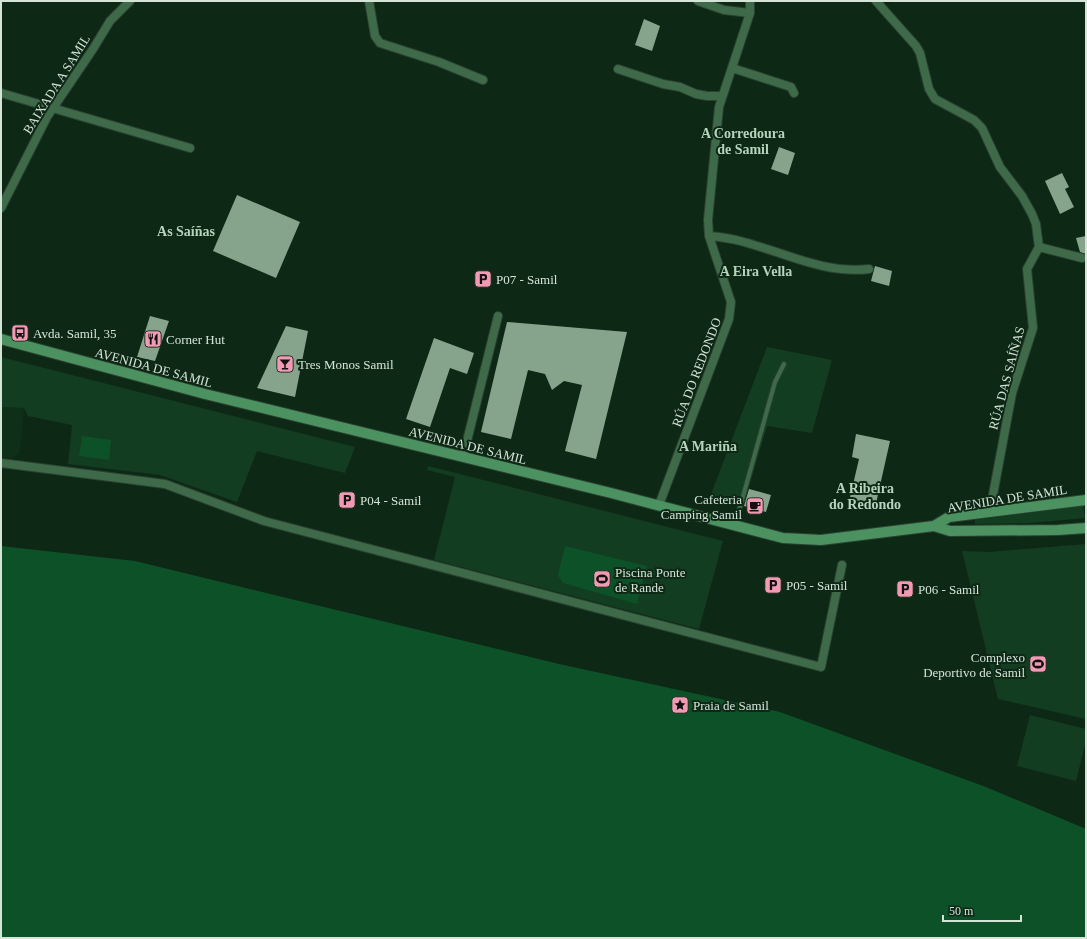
<svg xmlns="http://www.w3.org/2000/svg" width="1087" height="939" viewBox="0 0 1087 939" font-family="'Times New Roman',serif">
  <style>
    .built { fill: #0e3019 }
    .green { fill: #133d21 }
    .water { fill: #0d5128 }
    .building { fill: #86a48c }
    .lines { fill: none; stroke-linecap: round; stroke-linejoin: round }
    .lane-casing { stroke: #2a4231; stroke-width: 6 }
    .street-casing { stroke: #2a4231; stroke-width: 10 }
    .secondary-casing { stroke: #2a4231; stroke-width: 12 }
    .lane { stroke: #3f6a4a; stroke-width: 4 }
    .street { stroke: #3f6a4a; stroke-width: 8 }
    .secondary { stroke: #4c9260; stroke-width: 10 }
    .labels { text-anchor: middle; stroke-width: 4; stroke-linejoin: round; paint-order: stroke }
    .street-label { font-size: 13px; fill: #d4e4d7; stroke: #0e2816 }
    .poi-label { font-size: 13px; fill: #d4e4d7; stroke: #0e2816; text-anchor: start }
    .neighbourhood-label { font-size: 14px; font-weight: bold; fill: #b4d4bb; stroke: #0e2816 }
  </style>
  <rect width="100%" height="100%" fill="#0e2816"/>
  <path class="built" d="M1,407L24,408L20,452L13,458L1,457Z"/>
  <path class="green" d="M767,347L832,360L812,433L767,426L743,506L710,497Z
    M1,357L355,447L345,473L257,451L237,502L160,475L68,464L72,425L28,416L24,408L1,407Z
    M428,466L723,541L699,629L434,560L455,477L427,470Z
    M1083,506L1085,518L1030,523L975,524V520Z
    M1086,544V719L998,699L962,551L989,552Z
    M1030,715L1086,729V741L1076,781L1017,766Z"/>
  <path class="water" d="M82,436L111,440L109,460L79,456Z
    M1,546L135,561L559,664L780,712L986,787L1086,829V938H1Z
    M565,546L647,566L637,604L563,583L558,575Z"/>
  <path class="building" d="M644,19L660,26L652,51L635,45Z
    M779,147L795,153L788,175L771,169Z
    M1062,173L1069,187L1065,189L1074,207L1060,214L1045,181Z
    M237,195L300,222L276,278L213,251Z
    M1086,236V254L1080,252L1076,238Z
    M875,266L892,271L889,286L871,281Z
    M150,316L169,321L155,361L137,357Z
    M507,322L627,332L596,459L565,451L582,385L564,381L552,390L545,374L528,370L511,439L481,432Z
    M286,326L308,331L295,397L257,388Z
    M434,338L474,353L467,374L450,368L430,427L406,419Z
    M856,434L890,441L875,508L866,506L865,510L848,506L859,459L852,457Z
    M749,489L771,495L766,512L744,506Z"/>
  <g class="lines">
    <defs>
      <path id="lane" d="M735,525L775,382L784,364"/>
      <path id="street" d="M369,1L375,36L380,43L439,62L483,80
        M698,1L724,10L750,13
        M876,1L916,46L920,53L929,89L935,99L974,120L982,128L1000,167L1022,196L1032,214L1036,224L1038,240L1039,247L1027,269L1033,328L1012,393L992,500L993,512
        M732,68L791,87L794,93
        M618,69L663,84L680,87L696,94L707,96H722
        M1,93L190,148
        M1,208L47,117L93,49L110,21L130,1
        M709,236C763,239 814,276 869,269
        M1039,247L1082,258
        M463,457L498,316
        M1,463L165,484L264,521L821,667L842,565
        M659,505L729,319L731,302L709,236L708,220L719,107L750,13V1"/>
      <path id="secondary" d="M1,339L205,394L611,493L783,538L821,540L934,526L949,517L1086,500
        M934,526L950,531L1058,530L1086,528"/>
    </defs>
    <use href="#lane" class="lane-casing"/>
    <use href="#street" class="street-casing"/>
    <use href="#secondary" class="secondary-casing"/>
    <use href="#lane" class="lane"/>
    <use href="#street" class="street"/>
    <use href="#secondary" class="secondary"/>
  </g>
  <defs>
    <symbol id="parking-square" viewBox="-11 -11 22 22"><rect x="-9" y="-9" width="18" height="18" rx="4" fill="#f19ab3" stroke="#0e2816"/><path d="M-3.5-5.5H1a3.5 3.5 0 0 1 0 7H-1V5.5H-3.5ZM-1-3.4V-.6H.8a1.4 1.4 0 0 0 0-2.8Z" fill="#111"/></symbol>
    <symbol id="bus-square" viewBox="-11 -11 22 22"><rect x="-9" y="-9" width="18" height="18" rx="4" fill="#f19ab3" stroke="#0e2816"/><path d="M-5-6H5V4H4V6H2V4H-2V6H-4V4H-5ZM-3.5-4V0h7V-4ZM-3.5 1.2v1.5H-2V1.2ZM2 1.2v1.5H3.5V1.2Z" fill="#111"/></symbol>
    <symbol id="restaurant-square" viewBox="-11 -11 22 22"><rect x="-9" y="-9" width="18" height="18" rx="4" fill="#f19ab3" stroke="#0e2816"/><path d="M-5-6h1v4h1v-4h1v4h1v-4h1v5L-1.5 .5V6h-2V.5L-5-1ZM5-6V6H3V1.5H1.5Q1.5-4 5-6Z" fill="#111"/></symbol>
    <symbol id="bar-square" viewBox="-11 -11 22 22"><rect x="-9" y="-9" width="18" height="18" rx="4" fill="#f19ab3" stroke="#0e2816"/><path d="M-6-5H6L.8 .8V4.5H3.5V6h-7V4.5H-.8V.8Z" fill="#111"/></symbol>
    <symbol id="cafe-square" viewBox="-11 -11 22 22"><rect x="-9" y="-9" width="18" height="18" rx="4" fill="#f19ab3" stroke="#0e2816"/><path d="M-5.5-4.5H6V0H3Q3 3.5 0 3.5H-2.5Q-5.5 3.5-5.5 0ZM3-3.2v2h1.7v-2ZM-6 4.5H4V6H-6Z" fill="#111"/></symbol>
    <symbol id="stadium-square" viewBox="-11 -11 22 22"><rect x="-9" y="-9" width="18" height="18" rx="4" fill="#f19ab3" stroke="#0e2816"/><path d="M0-5a6.5 5 0 1 0 0 10a6.5 5 0 1 0 0-10ZM-3.5-1.8h7v3.6h-7Z" fill="#111"/></symbol>
    <symbol id="sight-square" viewBox="-11 -11 22 22"><rect x="-9" y="-9" width="18" height="18" rx="4" fill="#f19ab3" stroke="#0e2816"/><path d="M0-6L1.8-2.2L6-1.7L2.9 1.2L3.7 5.4L0 3.3L-3.7 5.4L-2.9 1.2L-6-1.7L-1.8-2.2Z" fill="#111"/></symbol>
  </defs>
  <g fill-rule="evenodd">
    <use href="#parking-square" x="473" y="269" width="20" height="20"/>
    <use href="#bus-square" x="10" y="323" width="20" height="20"/>
    <use href="#restaurant-square" x="143" y="329" width="20" height="20"/>
    <use href="#bar-square" x="275" y="354" width="20" height="20"/>
    <use href="#parking-square" x="337" y="490" width="20" height="20"/>
    <use href="#cafe-square" x="745" y="496" width="20" height="20"/>
    <use href="#stadium-square" x="592" y="569" width="20" height="20"/>
    <use href="#parking-square" x="763" y="575" width="20" height="20"/>
    <use href="#parking-square" x="895" y="579" width="20" height="20"/>
    <use href="#stadium-square" x="1028" y="654" width="20" height="20"/>
    <use href="#sight-square" x="670" y="695" width="20" height="20"/>
  </g>
  <g class="labels">
    <g class="street-label">
      <text transform="translate(56 84) rotate(-58)" y="5">BAIXADA A SAMIL</text>
      <text transform="translate(154 367) rotate(15)" y="5">AVENIDA DE SAMIL</text>
      <text transform="translate(696 372) rotate(-69)" y="5">RÚA DO REDONDO</text>
      <text transform="translate(1006 378) rotate(-75)" y="5">RÚA DAS SAÍÑAS</text>
      <text transform="translate(468 445) rotate(14)" y="5">AVENIDA DE SAMIL</text>
      <text transform="translate(1007 498) rotate(-9)" y="5">AVENIDA DE SAMIL</text>
    </g>
    <g class="poi-label">
      <text x="496" y="284">P07 - Samil</text>
      <text x="33" y="338">Avda. Samil, 35</text>
      <text x="166" y="344">Corner Hut</text>
      <text x="298" y="369">Tres Monos Samil</text>
      <text x="742" y="504" text-anchor="end">Cafeteria<tspan x="742" dy="15">Camping Samil</tspan></text>
      <text x="360" y="505">P04 - Samil</text>
      <text x="615" y="577">Piscina Ponte<tspan x="615" dy="15">de Rande</tspan></text>
      <text x="786" y="590">P05 - Samil</text>
      <text x="918" y="594">P06 - Samil</text>
      <text x="1025" y="662" text-anchor="end">Complexo<tspan x="1025" dy="15">Deportivo de Samil</tspan></text>
      <text x="693" y="710">Praia de Samil</text>
    </g>
    <g class="neighbourhood-label">
      <text x="743" y="138">A Corredoura<tspan x="743" dy="16">de Samil</tspan></text>
      <text x="186" y="236">As Saíñas</text>
      <text x="756" y="276">A Eira Vella</text>
      <text x="708" y="451">A Mariña</text>
      <text x="865" y="493">A Ribeira<tspan x="865" dy="16">do Redondo</tspan></text>
    </g>
  </g>
  <rect width="1087" height="939" fill="none" stroke="#d4e4d7" stroke-width="4"/>
  <path d="M943 915v6h78v-6" fill="none" stroke="#d4e4d7" stroke-width="2"/>
  <text x="949" y="915" font-size="12" fill="#d4e4d7" stroke="#0e2816" stroke-width="3" paint-order="stroke">50 m</text>
</svg>
